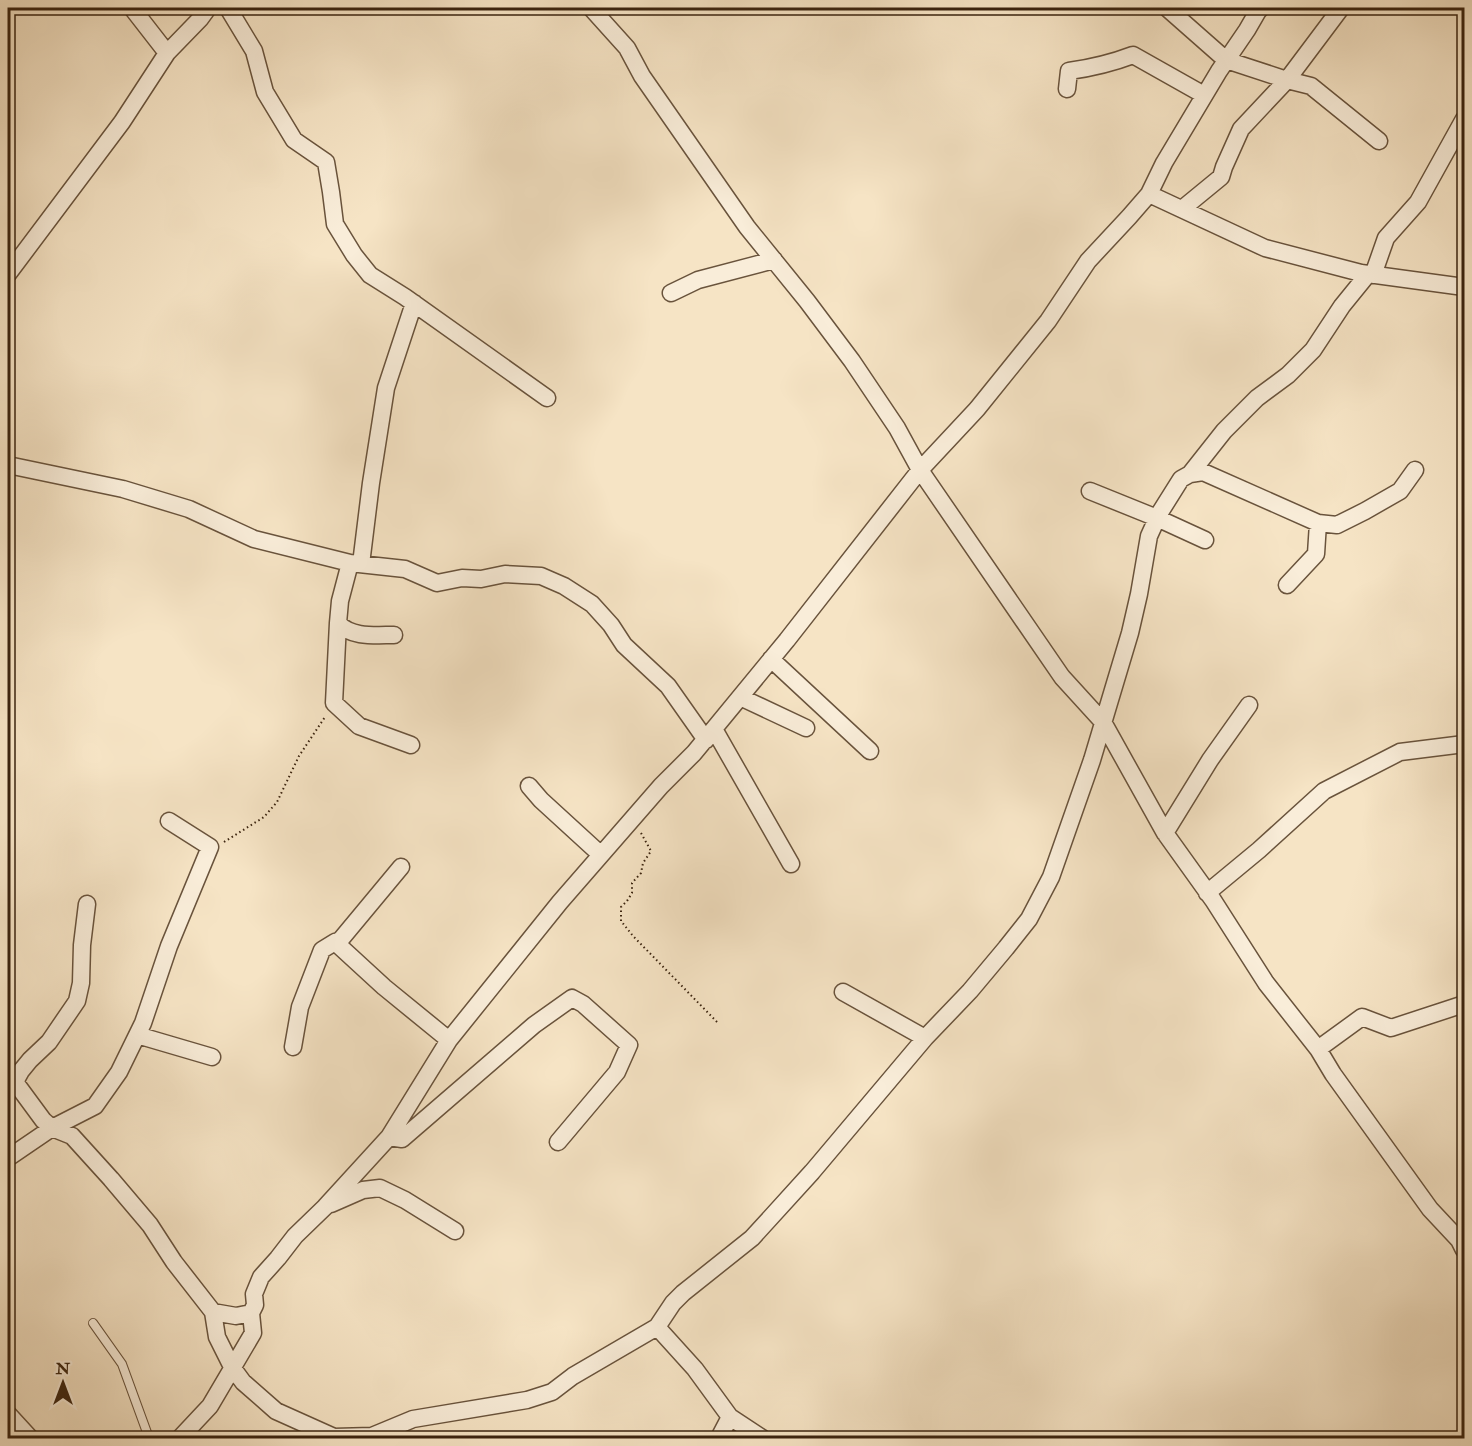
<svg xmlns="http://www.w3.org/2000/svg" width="1472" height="1446" viewBox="0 0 1472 1446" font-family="'IM FELL Double Pica',serif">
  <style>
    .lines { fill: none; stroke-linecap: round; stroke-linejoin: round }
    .lane-casing { stroke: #69533c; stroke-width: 10 }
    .street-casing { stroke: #69533c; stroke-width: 19 }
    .path { stroke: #3a230f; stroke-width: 2; stroke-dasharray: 1.5 3; stroke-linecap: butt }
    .lane { stroke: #f9edd9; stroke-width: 8 }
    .street { stroke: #f9edd9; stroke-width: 16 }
  </style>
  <rect width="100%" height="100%" fill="#f6e4c5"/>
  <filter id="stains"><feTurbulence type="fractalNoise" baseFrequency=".00333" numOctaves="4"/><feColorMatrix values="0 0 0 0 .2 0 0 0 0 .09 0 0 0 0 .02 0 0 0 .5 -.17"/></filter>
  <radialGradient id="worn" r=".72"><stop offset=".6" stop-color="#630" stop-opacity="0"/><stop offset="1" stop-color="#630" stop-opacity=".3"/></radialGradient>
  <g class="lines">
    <defs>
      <path id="lane" d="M93,1323L122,1364L149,1438"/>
      <path id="street" d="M132,8L167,53
        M228,8L254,51L265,92L294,140L326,162L331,192L335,224L354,255L370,275L405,297L547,398
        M591,8L627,48L642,76L747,227L807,301L852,361L897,428L920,470L1062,677L1103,722L1165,833L1213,900L1266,983L1318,1049L1333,1074L1430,1209L1459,1240L1464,1250
        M1167,8L1226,60L1287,80L1311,86L1379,141
        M1067,89L1069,71C1091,68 1112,63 1133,55L1204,95
        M1149,194L1265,248L1361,273L1464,287
        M1182,209L1221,177L1224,167L1241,129L1287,80L1341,8
        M8,274L122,122L167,53L200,19L208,8
        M1373,275L1386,238L1418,202L1464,119
        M671,293L698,280L774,260
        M8,465L123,489L189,509L254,539L350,563L405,569L437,583L462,578L481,579L505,574L541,576L564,586L592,604L611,625L624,645L668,686L706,740
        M1190,474L1224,431L1257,398L1288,375L1313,350L1342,306L1368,274
        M1090,491L1157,518L1205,540
        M350,563L340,601L338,623C351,638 376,635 394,635
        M361,564L371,483L386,388L414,303
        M1287,585L1316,554L1318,523
        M338,623L334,703L359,726L411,745
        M771,659L870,751
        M740,697L806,728
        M714,729L791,864
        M529,786L541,800L600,854
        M1165,833L1210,760L1249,705
        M1207,893L1259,850L1324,791L1400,752L1464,744
        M337,944L401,867
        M843,992L925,1038
        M137,1035L212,1057
        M293,1047L300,1007L322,950L335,942L384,987L449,1040
        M1318,1049L1362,1017L1391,1028L1464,1004
        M8,1081L15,1082L43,1120L52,1128L72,1136L111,1179L150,1225L174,1262L213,1312L236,1316L251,1313
        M15,1082L21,1071L30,1060L49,1042L77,1001L81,983L82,945L87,904
        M389,1137L402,1139L534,1025L572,998L583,1004L629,1045L617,1072L558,1142
        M8,1158L52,1128L95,1106L119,1072L143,1023L169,946L210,847L169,821
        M331,1204L363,1190L380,1188L405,1200L455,1231
        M213,1312L217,1337L232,1367L243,1382L276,1411L334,1437L372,1436L413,1419L527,1400L552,1392L573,1376L657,1327L673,1303L683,1293L752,1238L812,1172L925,1038L970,991L1006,948L1029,919L1051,877L1092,760L1130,633L1139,594L1149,536L1159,514L1181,479L1190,474L1203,472L1318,523L1337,525L1365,511L1400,491L1415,470
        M657,1327L695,1369L730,1417L762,1438
        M8,1414L30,1438
        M180,1438L210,1406L253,1333L251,1313L255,1305L254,1294L261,1277L278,1258L295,1236L325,1207L389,1137L449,1040L560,902L661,786L694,753L787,640L920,470L977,409L1048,321L1088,261L1129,217L1149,194L1164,163L1219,71L1247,30L1258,11L1261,8
        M719,1438L730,1417"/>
    </defs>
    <use href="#lane" class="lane-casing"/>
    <use href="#street" class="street-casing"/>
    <path class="path" d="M641,833L651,851L643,863L641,873L632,883V893L627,901L621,907V921L633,936L719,1024
      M224,842L264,817L277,802L299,756L325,717"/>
    <use href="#lane" class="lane"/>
    <use href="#street" class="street"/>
  </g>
  <rect width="1472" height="1446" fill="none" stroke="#f6e4c5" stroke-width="30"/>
  <rect x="9" y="9" width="1454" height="1428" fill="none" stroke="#3a230f" stroke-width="3"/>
  <rect x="15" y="15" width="1442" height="1416" fill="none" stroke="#3a230f" stroke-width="1.5"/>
  <g transform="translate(63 1383)" stroke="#f9edd9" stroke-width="4.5" paint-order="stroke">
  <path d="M0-4.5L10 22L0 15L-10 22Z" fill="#3a230f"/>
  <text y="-9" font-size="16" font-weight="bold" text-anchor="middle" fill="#3a230f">N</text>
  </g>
  <rect width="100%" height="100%" filter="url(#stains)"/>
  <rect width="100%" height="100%" fill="url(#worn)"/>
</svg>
